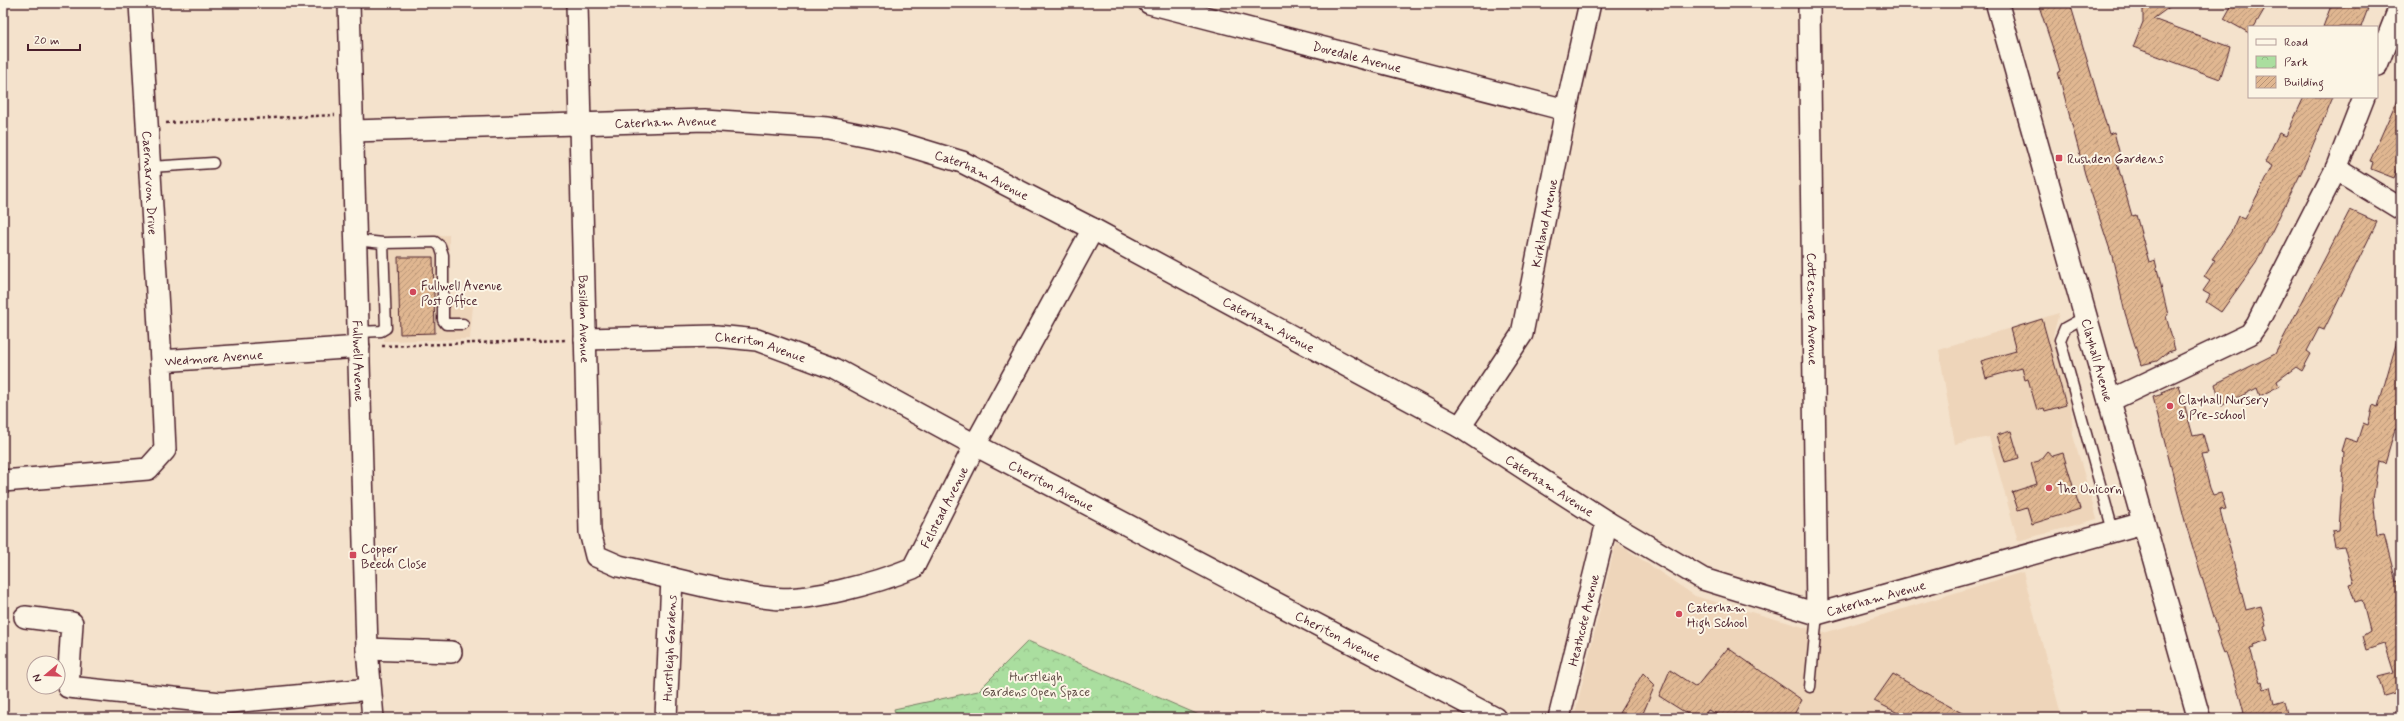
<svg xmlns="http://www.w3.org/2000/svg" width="2404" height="721" viewBox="0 0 2404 721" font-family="Mynerve,sans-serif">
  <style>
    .built { fill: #eed5ba }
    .park { fill: url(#park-crowns); stroke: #7a7e65 }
    .building { fill: url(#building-hatch); stroke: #4a1f2b }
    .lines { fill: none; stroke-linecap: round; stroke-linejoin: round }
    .lane-casing { stroke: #4a1f2b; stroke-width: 13 }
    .street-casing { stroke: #4a1f2b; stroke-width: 24 }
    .secondary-casing { stroke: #4a1f2b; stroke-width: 25 }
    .path { stroke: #4a1f2b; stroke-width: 2.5; stroke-dasharray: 3 3; stroke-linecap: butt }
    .lane { stroke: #fcf5e5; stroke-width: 10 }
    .street { stroke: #fcf5e5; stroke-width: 21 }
    .secondary { stroke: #fcf5e5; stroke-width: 22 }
    .poi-dot { fill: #d1495b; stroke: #fcf5e5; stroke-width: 1.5 }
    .labels { text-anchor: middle; stroke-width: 4; stroke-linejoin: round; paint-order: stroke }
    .street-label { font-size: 13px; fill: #4a1f2b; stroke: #fcf5e5 }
    .poi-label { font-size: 13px; fill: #4a1f2b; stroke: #fcf5e5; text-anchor: start }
    .park-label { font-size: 13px; fill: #624f48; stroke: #fcf5e5 }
  </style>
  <defs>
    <pattern id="park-crowns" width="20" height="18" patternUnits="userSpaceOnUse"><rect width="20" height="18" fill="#aade9f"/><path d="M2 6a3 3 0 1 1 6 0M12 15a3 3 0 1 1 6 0" fill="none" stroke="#94be89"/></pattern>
    <pattern id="building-hatch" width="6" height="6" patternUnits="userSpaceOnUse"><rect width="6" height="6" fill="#e0b791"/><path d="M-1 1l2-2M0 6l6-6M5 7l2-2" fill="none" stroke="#b89477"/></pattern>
  </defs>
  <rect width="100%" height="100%" fill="#f4e2cc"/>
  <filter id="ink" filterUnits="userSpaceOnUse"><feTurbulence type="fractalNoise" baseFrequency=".025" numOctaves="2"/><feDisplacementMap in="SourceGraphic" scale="8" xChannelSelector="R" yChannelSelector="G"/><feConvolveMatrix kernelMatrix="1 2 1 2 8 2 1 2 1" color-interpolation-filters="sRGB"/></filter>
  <g filter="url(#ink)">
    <path class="built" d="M449,235V304L473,305L470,339L384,341L380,238Z
      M2059,313L2053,336L2071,405L2073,435L2097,519L2018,541L1989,437L1955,444L1939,350Z
      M1616,542L1695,596L1824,633L2023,572L2062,718H1574Z"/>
    <path class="park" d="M1028,641L1206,718H896L894,709L978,691Z"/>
    <path class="building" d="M2038,3H2070L2109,134L2114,132L2120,155L2115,156L2132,216L2136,215L2149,262L2155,260L2168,315L2166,316L2175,350L2168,352L2157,361L2141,365L2125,313L2112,256L2085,174L2058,72L2060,71L2058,64Z
      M2143,3H2175L2153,19L2230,47L2220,79L2133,47L2143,22Z
      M2233,3H2268L2254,27H2249V33L2224,19Z
      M2332,3H2370L2361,27H2323Z
      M2401,91V161L2394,178L2371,169L2373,162L2370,161Z
      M2304,97H2333L2302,171L2256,263L2221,312L2206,302L2210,295L2203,291L2210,281L2204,277L2215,260L2212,259L2231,232L2238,216L2245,219L2272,166L2265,162L2279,133L2286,136Z
      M2350,210L2377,222L2324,330L2319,328L2307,351L2311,354L2302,371L2296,367L2277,381L2279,386L2260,396L2257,388L2221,406L2215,384L2275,354Z
      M398,257H433L435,333L400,334Z
      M2042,319L2066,405L2045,411L2044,408L2037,410L2028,379L2025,380L2022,368L1986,378L1981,361L2016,351L2010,329Z
      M2397,341L2401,342V421L2399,430L2395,429L2385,463L2379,461L2373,499L2377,535L2384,534L2396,582L2398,581L2401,590V691L2384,696L2378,677L2394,673L2385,644L2366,650L2362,636L2370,631L2362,600L2355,602L2349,584L2354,583L2344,546L2335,547L2332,531L2339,530L2344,452L2341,451L2345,438L2357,442L2363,423L2368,425L2373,405L2378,407Z
      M2179,385L2193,436L2203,434L2208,453L2201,454L2210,488L2213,495L2221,493L2226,509L2220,510L2246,610L2261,606L2266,625L2264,626L2268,640L2253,645L2254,647L2250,648L2260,683L2262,682L2264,689L2270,687L2274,704L2284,701L2288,718H2240L2239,714L2244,713L2239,694L2226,652L2224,653L2222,648L2216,631L2218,630L2186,525L2153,397L2163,394L2162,392Z
      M2011,431L2019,458L2005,462L1997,435Z
      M2047,451L2053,456L2063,453L2080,509L2032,524L2027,507L2018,510L2012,492L2037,484L2031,463L2039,461Z
      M1728,648L1802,700L1792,718H1725L1708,710L1703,718H1694L1659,696L1670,670L1696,687Z
      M1643,673L1655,685L1641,718H1616Z
      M1893,674L1938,700L1971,718H1908L1874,701Z"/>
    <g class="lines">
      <defs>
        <path id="lane" d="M150,167L213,163
          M355,240L383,243L435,242L440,246L443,255V320L446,324H463
          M2085,317L2065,328L2060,340L2113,531
          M359,332L381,331L386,328L383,243
          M1810,687L1817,614"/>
        <g id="street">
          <path id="s1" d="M140,3L161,361"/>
          <path id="s2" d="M349,3L367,649L373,718"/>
          <path id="s3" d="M577,3L590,532L596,556L619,566C668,577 721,592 771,598C806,603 879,582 913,568L975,445L1093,229"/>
          <path id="s4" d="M1149,3L1566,110"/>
          <path id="s5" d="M1809,3L1817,614"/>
          <path d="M2377,65L2401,4"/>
          <path id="s6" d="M353,131L705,120L828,128L893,141L962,162L1093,229L1460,427L1607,522L1703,579L1817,614L2143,523"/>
          <path d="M2336,169L2401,209"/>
          <path id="s7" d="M585,339L717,336L757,340L835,369L975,445L1495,718"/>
          <path d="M2109,401L2250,334L2257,324L2336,169L2364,97"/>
          <path id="s8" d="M1460,427L1522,334L1566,110L1590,3"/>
          <path id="s9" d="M3,481L148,469L165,450L161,361L359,347"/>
          <path d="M25,617L72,623L68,687L221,703L370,689"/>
          <path d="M367,649L451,652"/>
          <path id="s10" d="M666,718L672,578"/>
          <path id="s11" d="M1559,718L1607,522"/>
        </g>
        <g id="secondary">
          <path id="s12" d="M1997,3L2199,718"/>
        </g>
      </defs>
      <use href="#lane" class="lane-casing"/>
      <use href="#street" class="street-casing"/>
      <use href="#secondary" class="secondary-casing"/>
      <path class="path" d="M166,123L335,115
        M382,346L566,340"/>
      <use href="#lane" class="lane"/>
      <use href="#street" class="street"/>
      <use href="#secondary" class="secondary"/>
    </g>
  </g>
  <g class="poi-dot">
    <rect x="2055" y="154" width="8" height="8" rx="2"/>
    <circle cx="413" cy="292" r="4"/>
    <circle cx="2170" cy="406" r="4"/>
    <circle cx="2049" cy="488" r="4"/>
    <rect x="349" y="551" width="8" height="8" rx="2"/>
    <circle cx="1679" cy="614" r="4"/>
  </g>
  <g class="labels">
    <g class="street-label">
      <text dy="5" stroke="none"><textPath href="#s4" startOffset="215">Dovedale Avenue</textPath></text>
      <text dy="5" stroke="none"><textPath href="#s6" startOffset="313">Caterham Avenue</textPath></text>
      <text dy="5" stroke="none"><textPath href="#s6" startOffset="637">Caterham Avenue</textPath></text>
      <text dy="5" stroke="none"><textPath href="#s1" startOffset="180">Caernarvon Drive</textPath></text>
      <text dy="5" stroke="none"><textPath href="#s8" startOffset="225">Kirkland Avenue</textPath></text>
      <text dy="5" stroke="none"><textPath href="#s5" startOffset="306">Cottesmore Avenue</textPath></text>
      <text dy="5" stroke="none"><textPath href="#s3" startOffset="316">Basildon Avenue</textPath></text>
      <text dy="5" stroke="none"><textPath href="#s6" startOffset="961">Caterham Avenue</textPath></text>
      <text dy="5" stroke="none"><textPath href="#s7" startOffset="177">Cheriton Avenue</textPath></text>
      <text dy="5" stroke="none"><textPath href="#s9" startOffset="313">Wedmore Avenue</textPath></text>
      <text dy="5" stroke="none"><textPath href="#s2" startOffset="358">Fullwell Avenue</textPath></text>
      <text dy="5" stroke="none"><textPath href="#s12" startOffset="371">Clayhall Avenue</textPath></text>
      <text dy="5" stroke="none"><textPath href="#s7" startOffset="501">Cheriton Avenue</textPath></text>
      <text dy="5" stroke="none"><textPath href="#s6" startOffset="1285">Caterham Avenue</textPath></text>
      <text dy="5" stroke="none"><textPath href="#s3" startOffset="949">Felstead Avenue</textPath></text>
      <text dy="5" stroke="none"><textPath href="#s6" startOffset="1645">Caterham Avenue</textPath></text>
      <text dy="5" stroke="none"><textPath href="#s11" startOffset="101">Heathcote Avenue</textPath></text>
      <text dy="5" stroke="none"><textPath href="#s7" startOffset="825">Cheriton Avenue</textPath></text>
      <text dy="5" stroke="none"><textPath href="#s10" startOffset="70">Hurstleigh Gardens</textPath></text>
    </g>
    <g class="poi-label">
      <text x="2067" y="163">Rushden Gardens</text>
      <text x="421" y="290">Fullwell Avenue<tspan x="421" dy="15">Post Office</tspan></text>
      <text x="2178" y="404">Clayhall Nursery<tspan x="2178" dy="15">&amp; Pre-school</tspan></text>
      <text x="2057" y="493">The Unicorn</text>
      <text x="361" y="553">Copper<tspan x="361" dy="15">Beech Close</tspan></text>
      <text x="1687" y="612">Caterham<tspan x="1687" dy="15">High School</tspan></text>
    </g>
    <g class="park-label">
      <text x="1036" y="681">Hurstleigh<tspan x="1036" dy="15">Gardens Open Space</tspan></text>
    </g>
  </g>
  <rect width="2404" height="721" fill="none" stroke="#fcf5e5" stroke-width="16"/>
  <rect x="8" y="8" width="2388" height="705" fill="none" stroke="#4a1f2b" stroke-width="1.5" filter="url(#ink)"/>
  <rect x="2248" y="26" width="130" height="72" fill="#fcf5e5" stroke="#b59f9b"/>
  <rect x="2256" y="39" width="20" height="6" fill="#fcf5e5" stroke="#b59f9b"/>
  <text x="2284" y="46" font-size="12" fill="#4a1f2b">Road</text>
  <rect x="2256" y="56" width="20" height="12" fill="url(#park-crowns)" stroke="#b59f9b"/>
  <text x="2284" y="66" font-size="12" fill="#4a1f2b">Park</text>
  <rect x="2256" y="76" width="20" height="12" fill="url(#building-hatch)" stroke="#b59f9b"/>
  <text x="2284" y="86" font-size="12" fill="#4a1f2b">Building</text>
  <g transform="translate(46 675) rotate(251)"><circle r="19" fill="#fcf5e5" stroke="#b59f9b"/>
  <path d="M0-3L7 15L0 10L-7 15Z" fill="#d1495b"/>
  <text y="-6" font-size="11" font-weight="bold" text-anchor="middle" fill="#4a1f2b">N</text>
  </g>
  <path d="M28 44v6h52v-6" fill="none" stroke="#4a1f2b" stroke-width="2"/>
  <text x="34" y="44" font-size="12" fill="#4a1f2b" stroke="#fcf5e5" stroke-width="3" paint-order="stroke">20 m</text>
</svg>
